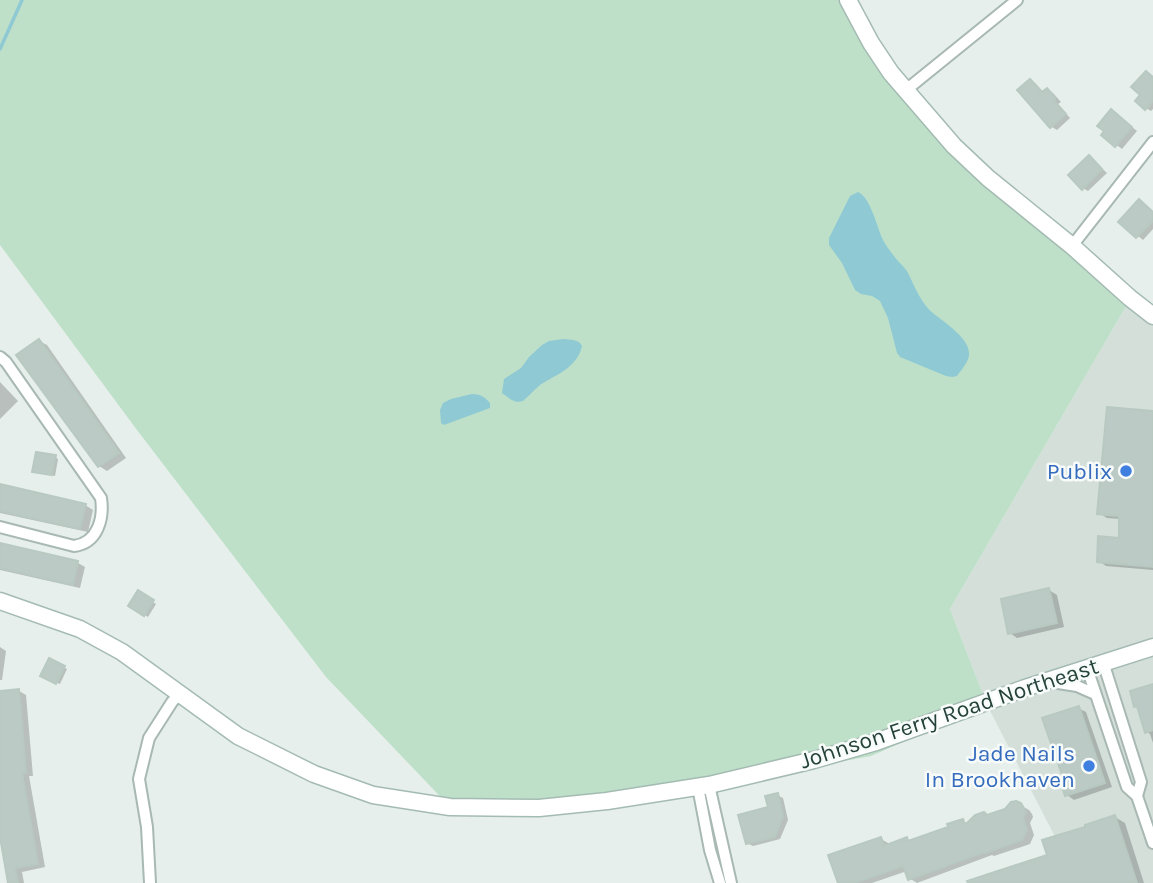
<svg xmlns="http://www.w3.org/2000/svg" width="1153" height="883" viewBox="0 0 1153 883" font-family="Karla,sans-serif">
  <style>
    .built { fill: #d4dfda }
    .green { fill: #bfe0c8 }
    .water { fill: #8ec9d4 }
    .shadow { fill: #0003 }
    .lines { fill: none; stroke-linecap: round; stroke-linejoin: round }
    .stream { stroke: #8ec9d4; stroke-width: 3.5 }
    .building { fill: #bbcac4; stroke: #b8c9c2; stroke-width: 2 }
    .street-casing { stroke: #a8b8b2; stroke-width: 14 }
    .secondary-casing { stroke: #a4bbb3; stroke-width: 19 }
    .street { stroke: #fff; stroke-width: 10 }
    .secondary { stroke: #fff; stroke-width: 16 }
    .shop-dot { fill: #3f7fe0; stroke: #f7fbf9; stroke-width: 2.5 }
    .labels { text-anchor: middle; stroke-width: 5; stroke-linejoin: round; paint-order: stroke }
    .shop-label { font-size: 23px; fill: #366cbe; stroke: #f7fbf9; text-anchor: end }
    .street-label { font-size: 23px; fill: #24423a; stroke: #f7fbf9 }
  </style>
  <rect width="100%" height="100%" fill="#e6efeb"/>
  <path class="built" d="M1129,301L1153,321V883H1079L987,705L950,609Z"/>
  <path class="green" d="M0,0H843L853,23L982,171L1129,301L950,609L987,705L871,756L562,813L455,812L326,677L137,430L0,245Z"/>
  <path class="water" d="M858,192C870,197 877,226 882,238C885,244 890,251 894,256C898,262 905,267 908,273C915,287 921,304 934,314C944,322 969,338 969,353C970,361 961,370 957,376L952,377L946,376L900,357L897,353L888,318L880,301L872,296L861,294L855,290L842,263L829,245V238L850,196Z
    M564,339C570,340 579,339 582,346C577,368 557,374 540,385C534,390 529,396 523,401C514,404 509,398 502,393L504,379L521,368L529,357L542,345L549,341Z
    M472,394C480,394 485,397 490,403V408L444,425L441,423L440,410L443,403L451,399Z"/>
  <path class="shadow" d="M1147,73L1153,77V109L1151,111L1146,108L1143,95Z
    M1030,81L1036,84L1044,93L1047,90L1053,93L1061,102L1058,104L1070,118L1057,130L1052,127L1020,90Z
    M1117,115L1137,131L1122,149L1103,135Z
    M1089,157L1094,161L1107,173L1088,191L1083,188Z
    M1153,212V229L1143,240L1121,222Z
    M39,341L47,345L126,458L107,471L99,466L19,355Z
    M0,382L18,401L0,419Z
    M1153,413V570L1106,566L1099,561L1121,540V519L1107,518L1099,513Z
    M55,457L58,459L55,476L34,471Z
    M0,486L85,505L93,510L88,532L0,513Z
    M0,545L78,563L85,567L80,588L0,570Z
    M1049,590L1057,595L1064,627L1017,638L1010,633Z
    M138,593L156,604L148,617L130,606Z
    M0,647L6,651L2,680H0Z
    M49,660L67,669L60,684L42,676Z
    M1153,686V743L1150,734L1147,732L1139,708L1136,706Z
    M19,691L26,695L33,776H29L45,867L22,872L24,883H9L0,827V692Z
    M1078,708L1086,712L1112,787L1074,800L1067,795L1066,781Z
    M777,795L783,798L788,820L780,839L753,846L747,843Z
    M1020,805L1029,810L1032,814L1033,817L1030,823L1034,835L1030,844L994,856L992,855L917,883L909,878L907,871L872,883H840L881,839L888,843L889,846L906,839L912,842L950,828L962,820L968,824Z
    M1115,817L1125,823L1144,883H968L1050,856Z"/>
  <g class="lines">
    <path class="stream" d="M0,49L22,0"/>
  </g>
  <path class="building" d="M1146,71L1153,77V101L1145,110L1135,101L1140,95L1131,87Z
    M1030,79L1042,92L1047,88L1056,98L1054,101L1066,114L1050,128L1017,90Z
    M1111,109L1132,127L1115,147L1101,135L1104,131L1097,126Z
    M1089,155L1102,169L1082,190L1068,175Z
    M1139,199L1153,212V221L1136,238L1118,222Z
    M39,339L119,453L98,467L16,355Z
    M1107,407L1153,411V567L1097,562L1098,536L1119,538V516L1097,514Z
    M36,452L56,455L52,475L32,472Z
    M0,484L86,504L80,529L0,511Z
    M0,543L78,561L73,585L0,568Z
    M1049,588L1057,623L1008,634L1001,599Z
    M138,590L154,600L144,616L128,606Z
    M49,658L65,666L56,684L40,676Z
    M1153,684V730L1145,733L1137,706L1134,707L1130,691Z
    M19,689L26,773H22L38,864L15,868L18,883H8L0,837V691Z
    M1079,706L1105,783L1065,796L1060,781L1064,780L1042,718Z
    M778,793L783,816L775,837L746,844L738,815L768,807L765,796Z
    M1016,801L1021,803L1026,812L1023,818L1027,830L1022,840L985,853L984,852L908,880L903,866L854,883H838L828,855L881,837L884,846L907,837L908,841L948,827L947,824L963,819L965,825L975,815L984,812L987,815L1005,809L1011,802Z
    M1115,815L1137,883H968L967,881L1047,855L1042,840L1085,827V825Z"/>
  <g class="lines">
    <defs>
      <path id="street" d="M906,90L1017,0
        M1072,246L1153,142
        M0,357L6,362L101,498C104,518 98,543 74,546L0,527
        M1103,662L1141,782L1137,796
        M1087,668L1127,787L1137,796L1153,843
        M1052,682L1077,686L1095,694
        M709,785L731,883
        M698,787L710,850L720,883
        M150,883L147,827L139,779L149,738L172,702L180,693"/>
      <path id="secondary" d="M848,0L871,43L891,73L954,146L988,178L1072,246L1130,298L1153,316
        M0,601L80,629L122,652L238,736L314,774L373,795L450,807L539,808L607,801L709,785L814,760L876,742L1028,687L1153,647"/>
    </defs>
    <use href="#street" class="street-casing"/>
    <use href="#secondary" class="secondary-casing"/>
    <use href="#street" class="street"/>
    <use href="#secondary" class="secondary"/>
  </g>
  <g class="shop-dot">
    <circle cx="1126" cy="471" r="7"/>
    <circle cx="1089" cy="766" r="7"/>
  </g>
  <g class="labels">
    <g class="shop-label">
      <text x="1112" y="479">Publix</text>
      <text x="1075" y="761">Jade Nails<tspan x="1075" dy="26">In Brookhaven</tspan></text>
    </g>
    <g class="street-label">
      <text transform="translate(949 713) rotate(-18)" y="8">Johnson Ferry Road Northeast</text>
    </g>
  </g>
</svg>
